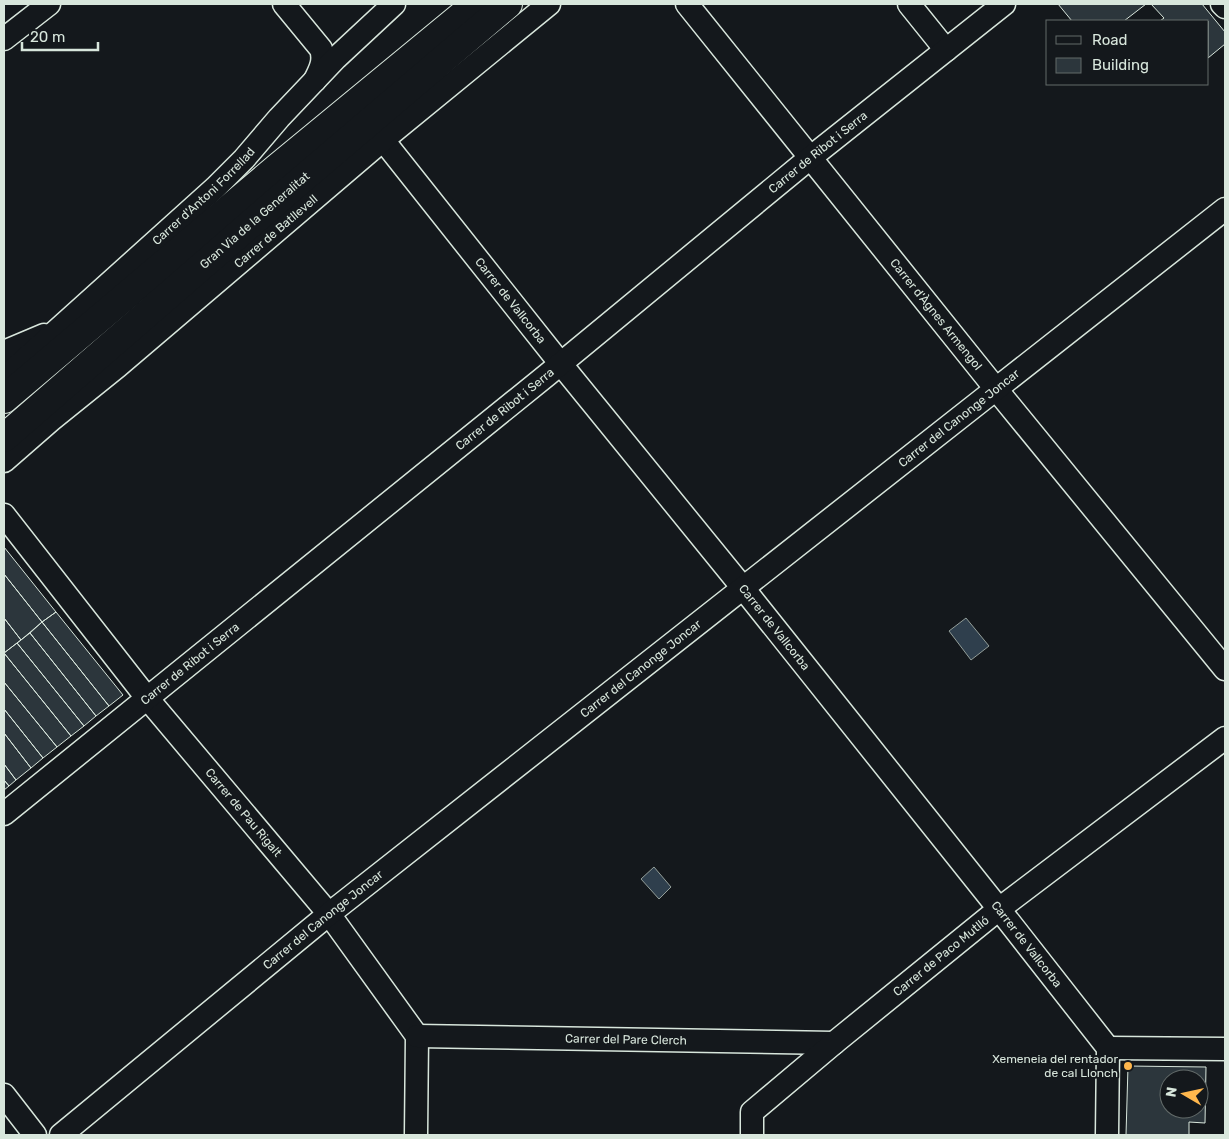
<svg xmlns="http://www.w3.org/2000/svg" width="1229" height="1139" viewBox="0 0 1229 1139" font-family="Rubik,sans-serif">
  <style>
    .water { fill: #2f3f4d; stroke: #939e99 }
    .building { fill: #2c363c; stroke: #d8e6dc; fill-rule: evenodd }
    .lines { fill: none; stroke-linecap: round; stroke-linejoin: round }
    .minor-casing { stroke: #d8e6dc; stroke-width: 25 }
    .tertiary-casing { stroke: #d8e6dc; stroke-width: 30 }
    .minor { stroke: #14181c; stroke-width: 22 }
    .tertiary { stroke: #14181c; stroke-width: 28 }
    .poi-dot { fill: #ffb74d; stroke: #14181c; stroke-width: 2 }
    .labels { text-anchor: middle; stroke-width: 4; stroke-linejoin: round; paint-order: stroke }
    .street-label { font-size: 12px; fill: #d8e6dc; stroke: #14181c }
    .poi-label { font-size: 12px; fill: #d8e6dc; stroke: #14181c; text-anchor: end }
  </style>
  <rect width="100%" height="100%" fill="#14181c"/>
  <path class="water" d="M966,618L989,646L971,660L949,631Z
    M654,867L671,887L659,899L641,879Z"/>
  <path class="building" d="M1058,4H1146L1124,21H1072Z
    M1151,4H1202L1225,32V44L1208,58V21H1160L1164,18Z
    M4,547L56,612L42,622L4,574Z
    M4,574L42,622L21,640L4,618Z
    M56,612L123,695L109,706L42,622Z
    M4,618L21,640L4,653Z
    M42,622L109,706L96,716L30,633Z
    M30,633L96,716L84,726L17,643Z
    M17,643L84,726L71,736L4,653Z
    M4,653L71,736L57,747L4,682Z
    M4,682L57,747L43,758L4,709Z
    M4,709L43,758L31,768L4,733Z
    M4,733L31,768L16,780L4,764Z
    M4,764L16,780L9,786L4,780Z
    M4,780L9,786L4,790Z
    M1128,1066L1206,1067L1205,1123L1189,1122V1135H1126ZM1169,1079H1199V1109H1169Z"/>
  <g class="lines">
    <defs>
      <g id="minor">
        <path d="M284,4L321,49C325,61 320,70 315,80"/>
        <path id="s1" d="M687,4L996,389L1225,669"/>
        <path d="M909,4L946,50"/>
        <path d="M1222,4L1225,7"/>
        <path d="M4,39L49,4"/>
        <path id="s2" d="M383,140L560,363L743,588L999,909L1108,1048L1107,1135"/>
        <path d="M4,352L44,335"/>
        <path id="s3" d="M4,378L215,188L244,159L279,118L336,58L394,4"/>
        <path id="s4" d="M4,461L51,420L118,366L383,140L549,4"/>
        <path id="s5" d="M4,515L147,698L329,914L417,1036L416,1135"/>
        <path id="s6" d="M4,814L547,375L810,158L1004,4"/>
        <path id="s7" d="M417,1036L834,1043"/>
        <path d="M1108,1048L1225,1049"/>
        <path d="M4,1095L35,1135"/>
        <path id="s8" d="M61,1135L329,914L996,389L1225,209"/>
        <path id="s9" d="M752,1135V1112L834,1043L999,909L1225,738"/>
      </g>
      <g id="tertiary">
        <path d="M4,399L277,168L476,4"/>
        <path id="s10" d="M4,438L293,187L508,4"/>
      </g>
    </defs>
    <use href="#minor" class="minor-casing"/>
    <use href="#tertiary" class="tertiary-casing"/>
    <use href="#minor" class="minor"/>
    <use href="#tertiary" class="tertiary"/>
  </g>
  <circle class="poi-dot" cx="1128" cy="1066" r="5"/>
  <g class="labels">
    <g class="street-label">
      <text dy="4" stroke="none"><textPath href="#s6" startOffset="1049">Carrer de Ribot i Serra</textPath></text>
      <text dy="4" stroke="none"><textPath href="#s3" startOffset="270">Carrer d'Antoni Forrellad</textPath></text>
      <text dy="4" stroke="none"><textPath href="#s10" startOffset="332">Gran Via de la Generalitat</textPath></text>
      <text dy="4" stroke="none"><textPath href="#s4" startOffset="356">Carrer de Batllevell</textPath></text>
      <text dy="4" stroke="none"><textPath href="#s2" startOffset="205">Carrer de Vallcorba</textPath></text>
      <text dy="4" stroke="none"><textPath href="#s1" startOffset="398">Carrer d'Àgnes Armengol</textPath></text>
      <text dy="4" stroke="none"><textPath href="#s6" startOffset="644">Carrer de Ribot i Serra</textPath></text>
      <text dy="4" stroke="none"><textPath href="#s8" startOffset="1149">Carrer del Canonge Joncar</textPath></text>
      <text dy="4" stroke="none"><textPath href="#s2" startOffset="625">Carrer de Vallcorba</textPath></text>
      <text dy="4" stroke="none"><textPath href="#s6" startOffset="239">Carrer de Ribot i Serra</textPath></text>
      <text dy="4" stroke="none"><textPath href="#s8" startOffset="744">Carrer del Canonge Joncar</textPath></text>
      <text dy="4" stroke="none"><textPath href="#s5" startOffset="382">Carrer de Pau Rigalt</textPath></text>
      <text dy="4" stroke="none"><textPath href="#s8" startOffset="339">Carrer del Canonge Joncar</textPath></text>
      <text dy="4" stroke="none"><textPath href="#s2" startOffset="1030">Carrer de Vallcorba</textPath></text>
      <text dy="4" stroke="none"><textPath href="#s9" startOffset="268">Carrer de Paco Mutlló</textPath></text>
      <text dy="4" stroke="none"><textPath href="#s7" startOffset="209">Carrer del Pare Clerch</textPath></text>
    </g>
    <g class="poi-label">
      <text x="1118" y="1063">Xemeneia del rentador<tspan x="1118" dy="14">de cal Llonch</tspan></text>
    </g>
  </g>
  <rect width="1229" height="1139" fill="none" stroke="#d8e6dc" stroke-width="10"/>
  <rect x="1046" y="20" width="162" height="65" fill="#14181c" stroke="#626a69"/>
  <rect x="1056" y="36" width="25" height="8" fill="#14181c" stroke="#626a69"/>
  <text x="1092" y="45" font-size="15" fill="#d8e6dc">Road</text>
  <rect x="1056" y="58" width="25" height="15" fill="#2c363c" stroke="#626a69"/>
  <text x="1092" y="70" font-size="15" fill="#d8e6dc">Building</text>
  <g transform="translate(1184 1094) rotate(279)"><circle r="24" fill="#14181c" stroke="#626a69"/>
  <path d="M0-4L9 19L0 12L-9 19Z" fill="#ffb74d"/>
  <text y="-8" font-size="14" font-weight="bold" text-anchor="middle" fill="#d8e6dc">N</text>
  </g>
  <path d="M22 42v8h76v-8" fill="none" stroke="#d8e6dc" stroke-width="2.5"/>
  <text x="30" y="42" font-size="15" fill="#d8e6dc" stroke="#14181c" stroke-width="4" paint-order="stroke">20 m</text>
</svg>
